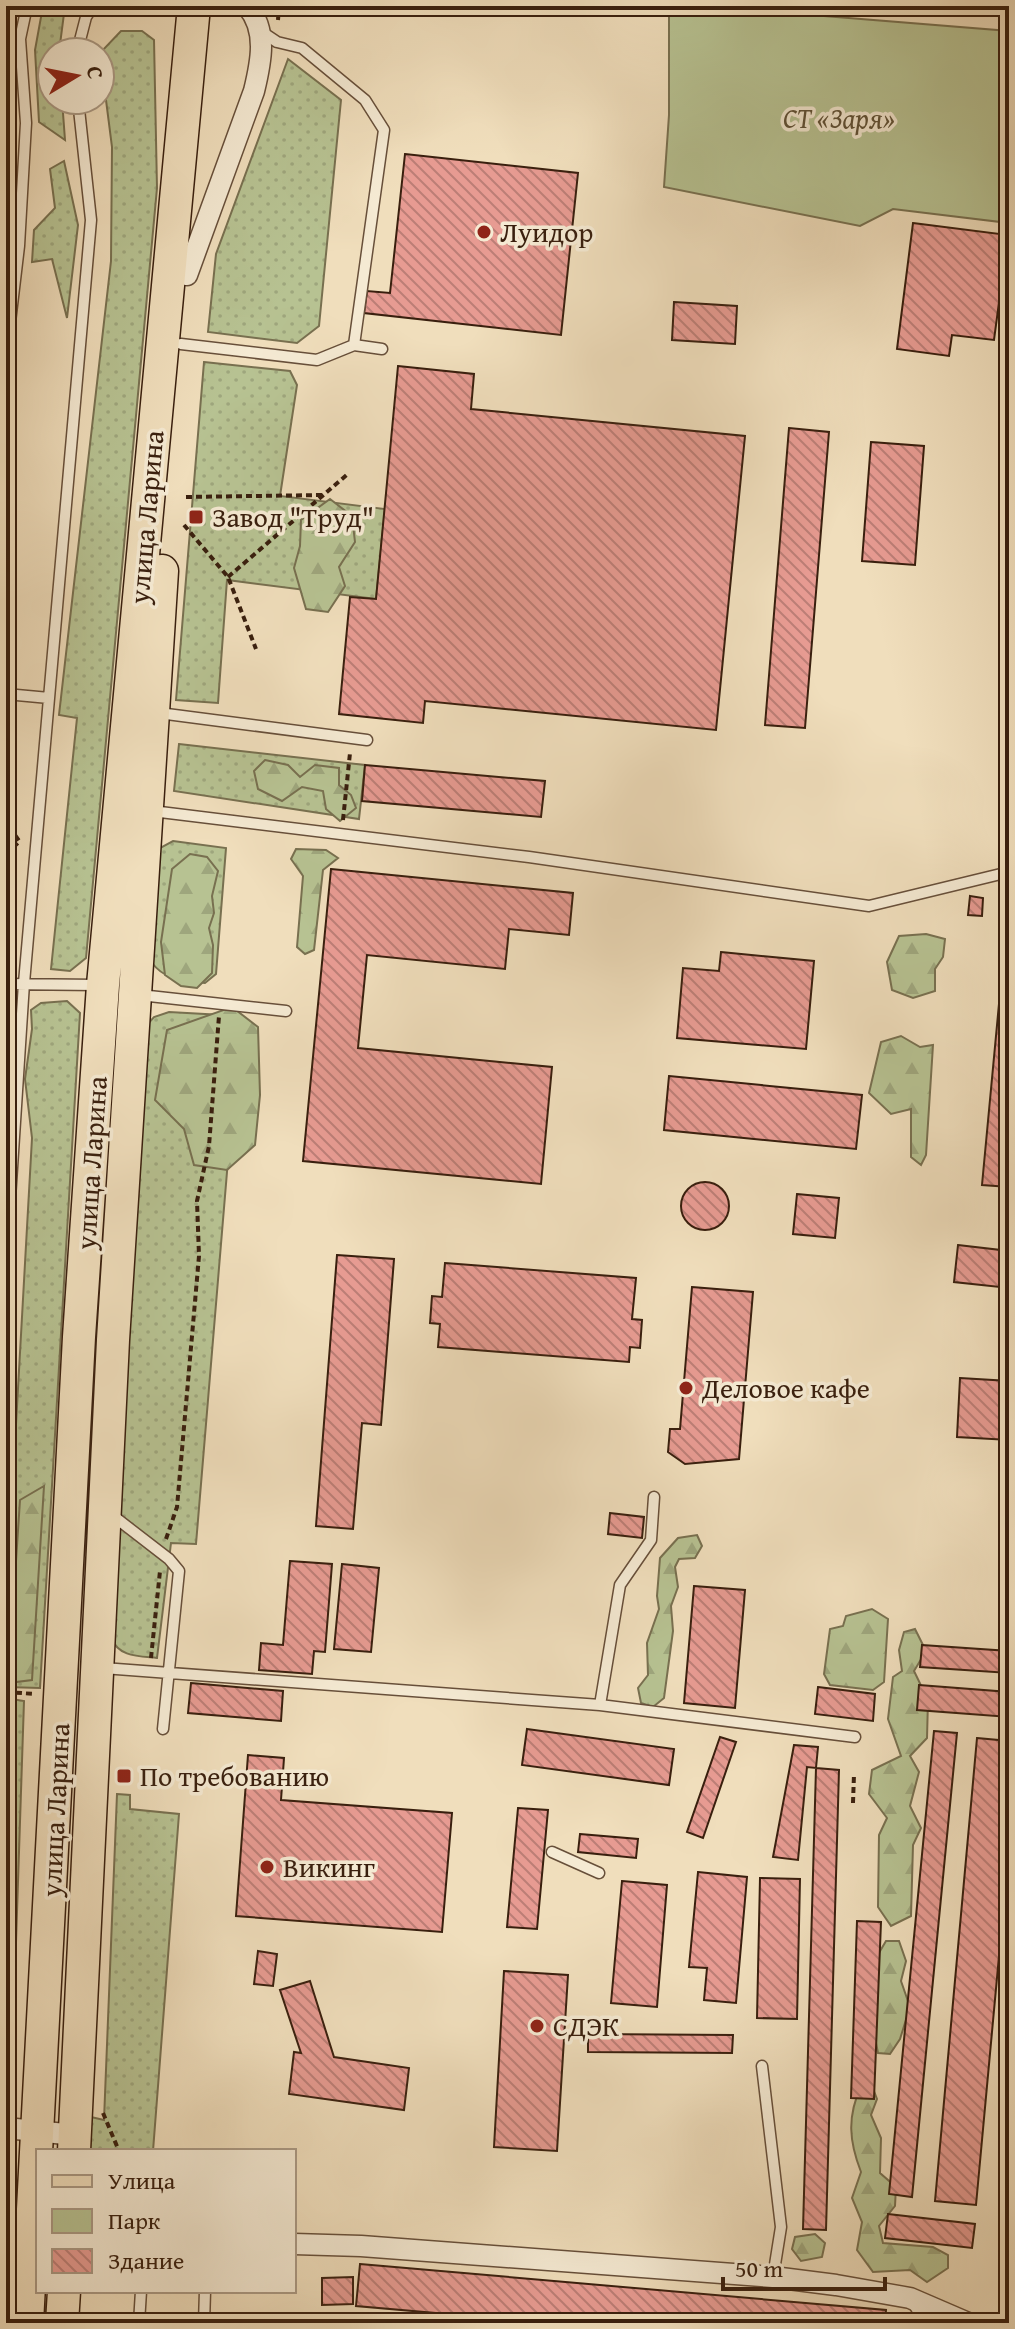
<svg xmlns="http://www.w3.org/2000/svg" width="1015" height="2329" viewBox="0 0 1015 2329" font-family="'Gentium Book Plus',serif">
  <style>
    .grass { fill: url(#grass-dots); stroke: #787050; stroke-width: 2 }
    .forest { fill: url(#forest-firs); stroke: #787050; stroke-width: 2 }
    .green { fill: #b7c292; stroke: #787050; stroke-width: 2 }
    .building { fill: url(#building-back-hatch); stroke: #391f0e; stroke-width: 2 }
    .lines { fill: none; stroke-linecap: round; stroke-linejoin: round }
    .lane-casing { stroke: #674f3a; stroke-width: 13 }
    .street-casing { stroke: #674f3a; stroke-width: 23 }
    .primary-casing { stroke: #391f0e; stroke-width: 35 }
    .path { stroke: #391f0e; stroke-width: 4; stroke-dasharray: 6 4; stroke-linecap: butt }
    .lane { stroke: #f5ead3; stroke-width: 10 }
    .street { stroke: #f5ead3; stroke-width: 20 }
    .primary { stroke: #f0debc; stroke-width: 32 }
    .poi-dot { fill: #8f2418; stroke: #f5ead3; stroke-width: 3 }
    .labels { text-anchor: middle; stroke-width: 7; stroke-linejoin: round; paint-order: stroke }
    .park-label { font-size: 28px; font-style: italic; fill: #5f5036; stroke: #f5ead3 }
    .poi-label { font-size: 28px; fill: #391f0e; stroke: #f5ead3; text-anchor: start }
    .street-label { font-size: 28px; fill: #391f0e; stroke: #f5ead3 }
  </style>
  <defs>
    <pattern id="grass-dots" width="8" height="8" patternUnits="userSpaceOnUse" patternTransform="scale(2)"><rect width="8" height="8" fill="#b7c292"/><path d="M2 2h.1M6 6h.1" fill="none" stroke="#9ea67d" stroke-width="1.8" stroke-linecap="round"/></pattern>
    <pattern id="forest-firs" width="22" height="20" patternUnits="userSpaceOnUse" patternTransform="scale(2)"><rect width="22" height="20" fill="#b7c292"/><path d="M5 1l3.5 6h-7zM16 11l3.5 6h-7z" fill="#9ea67d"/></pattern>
    <pattern id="building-back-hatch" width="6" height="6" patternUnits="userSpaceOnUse" patternTransform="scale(2)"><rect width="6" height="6" fill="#e79b92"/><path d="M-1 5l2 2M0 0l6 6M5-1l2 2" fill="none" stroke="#bc7e76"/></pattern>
  </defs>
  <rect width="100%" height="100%" fill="#f0debc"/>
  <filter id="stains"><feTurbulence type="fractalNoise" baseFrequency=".0025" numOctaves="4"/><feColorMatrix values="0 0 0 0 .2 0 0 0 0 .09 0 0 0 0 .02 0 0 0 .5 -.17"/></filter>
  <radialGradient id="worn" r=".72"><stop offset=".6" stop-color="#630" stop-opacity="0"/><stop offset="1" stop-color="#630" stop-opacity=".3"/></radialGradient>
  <path class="grass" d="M43,6H65L59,52H52V100H62L65,140L39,122L35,50Z
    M121,31H142L154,40L157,188L86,958L70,971L51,969L77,718L59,715L111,261L112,147L100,53Z
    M288,59L341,100L319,326L297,343L208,332L216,254Z
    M64,161L78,225L67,318L52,259L32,262L34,230L55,208L50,169Z
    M204,362L290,371L297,385L280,496L385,509L376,599L227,580L218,703L176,700Z
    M179,744L365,765L359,819L174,791Z
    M173,841L226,848L216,974L205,983C183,980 166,981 152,963L160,848Z
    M67,1001L80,1013L40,1688L6,1687V1603L32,1138L25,1079L32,1029L31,1010L41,1003Z
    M169,1012L240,1016L196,1544L171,1543L157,1658C138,1656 119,1657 111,1638L145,1027L154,1017Z
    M6,1698L24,1701L11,2093L6,2097Z
    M117,1794L130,1795V1809L179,1814L153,2151H90L91,2117L104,2120Z"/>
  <path class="forest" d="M330,499L352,516L355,542L339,567L345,586L328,612L306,609L294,568L300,546L301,520Z
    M265,760L288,765L300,777L315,765L339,768V785L351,795L356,808L340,821L326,809L323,791L302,787L282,801L258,789L254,771Z
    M296,849L326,850L338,858L323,870L314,950L305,954L297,947L303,876L291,859Z
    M190,854L207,857L218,871L212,896L214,913L209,928L213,945L212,973L197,988L181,986L165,975L161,942L172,869Z
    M926,934L945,939L943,957L935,969V991L913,998L892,990L887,962L899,936Z
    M232,1007L258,1027L260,1095L255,1145L227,1170L194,1165L184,1129L155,1100L167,1030Z
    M901,1036L920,1047L933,1045L926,1155L921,1165L911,1157V1109L891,1114L869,1093L881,1042Z
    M44,1486L32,1680L8,1683L20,1500Z
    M697,1535L702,1546L695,1558L679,1559L675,1567L678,1587L671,1606L673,1631L664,1698L653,1707L641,1703L638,1688L648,1675L647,1643L659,1609L657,1596L660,1558L678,1538Z
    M872,1609L888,1619L884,1682L873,1690L830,1685L824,1674L830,1629L843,1626L846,1616Z
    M915,1629L926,1651L914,1671L928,1700L927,1738L910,1756L919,1772L910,1806L921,1828L913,1845L911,1916L891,1926L878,1907L879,1835L887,1818L869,1794L872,1770L901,1756L888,1719L893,1677L902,1671L899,1650L904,1632Z
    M886,1941H899L906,1961L901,1981L910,2007L900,2039L890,2054L878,2053L869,2008L870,1968Z
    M861,2086H872L877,2099L871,2115L881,2138L880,2173L896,2187L895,2206L879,2226L883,2243L933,2247L948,2255V2268L927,2282L910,2270L873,2272L857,2250L862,2222L852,2198L861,2172C849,2141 847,2117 861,2086Z
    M815,2234L825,2243L822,2257L801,2261L792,2249L795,2237Z"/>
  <path class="green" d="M669,6H700L1009,31V223L893,209L860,226L664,187L669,115Z"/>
  <path class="building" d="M405,154L578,173L561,335L364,313L367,291L390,293Z
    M913,223L1008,235L994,340L952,335L949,356L897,349Z
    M674,302L737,306L735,344L672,340Z
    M398,366L474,374L471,409L745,436L716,730L425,701L423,723L339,714L350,597L376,599Z
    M789,428L829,432L805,728L765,725Z
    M871,442L924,446L915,565L862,561Z
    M365,765L545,781L541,817L362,801Z
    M331,869L573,893L569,935L509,929L505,969L367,955L358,1048L552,1067L541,1184L303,1161Z
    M970,896L983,898L982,916L968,915Z
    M721,952L814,961L806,1049L677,1038L683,968L719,971Z
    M1002,972L1009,973V1187L982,1185Z
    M669,1076L862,1095L856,1149L664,1130Z
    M681 1206a24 24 0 1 1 48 0a24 24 0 1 1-48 0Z
    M797,1194L839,1198L835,1238L793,1234Z
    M958,1245L1009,1251V1288L954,1282Z
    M337,1255L394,1259L381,1425L362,1423L353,1529L316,1526Z
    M445,1263L636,1278L632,1319L642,1320L640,1348L630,1347L629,1362L438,1347L440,1324L430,1323L432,1296L442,1297Z
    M692,1287L753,1292L739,1459L685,1464L668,1452L670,1429H680Z
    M960,1378L1009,1381V1440L957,1437Z
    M610,1513L644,1517L642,1538L608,1534Z
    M290,1561L332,1564L325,1652L314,1651L312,1674L259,1670L261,1643L283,1645Z
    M342,1564L379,1568L371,1652L334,1649Z
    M694,1586L745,1590L735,1708L684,1703Z
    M922,1645L1009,1651V1673L920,1667Z
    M191,1683L283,1691L281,1721L188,1713Z
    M919,1685L1009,1692V1717L917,1710Z
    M818,1687L875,1694L873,1721L815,1714Z
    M527,1729L674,1749L669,1785L522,1765Z
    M934,1731L957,1733L912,2197L889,2194Z
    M720,1737L736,1742L703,1838L687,1832Z
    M977,1738L1009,1741V1848L976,2205L935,2201Z
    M794,1745L818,1747L816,1768L807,1767L798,1860L773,1857Z
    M248,1755L284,1758L281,1800L452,1813L442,1932L236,1916Z
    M816,1768L839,1770L826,2230L803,2229Z
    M518,1808L548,1810L537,1929L507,1927Z
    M580,1834L638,1839L636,1858L578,1852Z
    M698,1872L747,1877L736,2003L704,2000L707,1968L689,1967Z
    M760,1878L800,1879L797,2019L757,2018Z
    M622,1881L667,1885L657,2007L611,2003Z
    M857,1921L881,1922L874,2099L851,2098Z
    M258,1951L277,1954L273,1986L254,1984Z
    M504,1971L568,1975L557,2151L494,2147Z
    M310,1981L334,2057L409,2068L404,2110L289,2094L294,2052L301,2053L280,1990Z
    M588,2034L733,2035L732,2053L588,2052Z
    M1009,2140V2204L1004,2203Z
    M888,2214L975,2224L972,2248L885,2238Z
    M1003,2230H1009V2279H1006Z
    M360,2264L886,2310L885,2323H550L356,2306Z
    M353,2277V2304L322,2305V2278Z"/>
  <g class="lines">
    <defs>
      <path id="lane" d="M262,32L277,42L302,48L365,100L384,130L354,345
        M6,34L20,39
        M77,52L86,17L93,6
        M181,344L317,360L354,345L382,349
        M6,356L19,246L26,123L20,39L27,6
        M6,694L49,698
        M159,713L367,740
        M152,811L529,857L869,906L1009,872
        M6,984L97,985
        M140,995L286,1011
        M6,1260L24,983L91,220L78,100
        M112,1515L169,1559L179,1571L163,1729
        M103,1668L600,1705L855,1737
        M600,1705L620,1585L651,1540L654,1497
        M552,1852L599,1873
        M762,2066L781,2227L773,2277
        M913,2303L925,2323
        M139,2323L141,2291
        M204,2323L205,2291"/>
      <path id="street" d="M187,275L254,91C261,62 268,30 247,6
        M6,2128L75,2135
        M294,2244L361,2246L773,2277L836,2285L910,2298L968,2323"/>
      <path id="primary" d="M74,2151L113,1340L162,571
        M27,2323L79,1337L103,985L194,6
        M62,2323L64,2291"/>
    </defs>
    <use href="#lane" class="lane-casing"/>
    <use href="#street" class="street-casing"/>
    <use href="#primary" class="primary-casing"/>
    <path class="path" d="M278,20L279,6
      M186,497L323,495
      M184,525L228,577L256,649
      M228,577L349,473
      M343,820L350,753
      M6,832L15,835L20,842
      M6,854L19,842
      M166,1539L177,1507L199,1256L197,1201L209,1146L219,1016
      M151,1658L160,1571
      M6,1692L35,1694
      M853,1803L854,1774
      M103,2113L119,2151"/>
    <use href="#lane" class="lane"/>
    <use href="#street" class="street"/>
    <use href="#primary" class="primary"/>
  </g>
  <g class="poi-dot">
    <circle cx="484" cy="232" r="8"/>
    <rect x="188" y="509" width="16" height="16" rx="4"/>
    <circle cx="686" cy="1388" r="8"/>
    <rect x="116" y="1768" width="16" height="16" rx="4"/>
    <circle cx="267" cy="1867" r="8"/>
    <circle cx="537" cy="2026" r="8"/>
  </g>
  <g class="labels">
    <g class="park-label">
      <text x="839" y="128">СТ «Заря»</text>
    </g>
    <g class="poi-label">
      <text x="500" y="242">Луидор</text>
      <text x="212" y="527">Завод "Труд"</text>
      <text x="702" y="1398">Деловое кафе</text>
      <text x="140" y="1786">По требованию</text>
      <text x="283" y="1877">Викинг</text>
      <text x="553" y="2036">СДЭК</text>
    </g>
    <g class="street-label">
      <text transform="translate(146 517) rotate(-85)" y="10">улица Ларина</text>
      <text transform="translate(91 1163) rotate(-86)" y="10">улица Ларина</text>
      <text transform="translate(55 1810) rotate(-87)" y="10">улица Ларина</text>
    </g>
  </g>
  <rect width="1015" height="2329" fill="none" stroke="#f0debc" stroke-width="32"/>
  <rect x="8" y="8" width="999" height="2313" fill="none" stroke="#391f0e" stroke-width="4"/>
  <rect x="16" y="16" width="983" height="2297" fill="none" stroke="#391f0e" stroke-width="2"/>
  <rect x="36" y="2149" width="260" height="144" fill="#f5ead3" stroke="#aa9984" stroke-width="2"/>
  <rect x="52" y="2175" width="40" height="12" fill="#f0debc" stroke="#aa9984" stroke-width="2"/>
  <text x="108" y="2189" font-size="24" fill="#391f0e">Улица</text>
  <rect x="52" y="2209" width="40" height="24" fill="#b7c292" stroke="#aa9984" stroke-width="2"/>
  <text x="108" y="2229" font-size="24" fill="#391f0e">Парк</text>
  <rect x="52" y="2249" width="40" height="24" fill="url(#building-back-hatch)" stroke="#aa9984" stroke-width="2"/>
  <text x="108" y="2269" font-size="24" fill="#391f0e">Здание</text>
  <g transform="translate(76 76) rotate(80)"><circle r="38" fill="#f5ead3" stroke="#aa9984" stroke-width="2"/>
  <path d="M0-6L14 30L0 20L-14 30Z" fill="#8f2418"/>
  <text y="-12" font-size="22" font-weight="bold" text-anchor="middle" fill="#391f0e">С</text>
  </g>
  <path d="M723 2277v12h162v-12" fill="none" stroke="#391f0e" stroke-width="4"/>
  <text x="735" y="2277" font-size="24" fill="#391f0e" stroke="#f5ead3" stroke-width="6" paint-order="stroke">50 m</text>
  <rect width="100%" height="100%" filter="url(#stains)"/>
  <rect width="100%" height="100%" fill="url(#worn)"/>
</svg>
